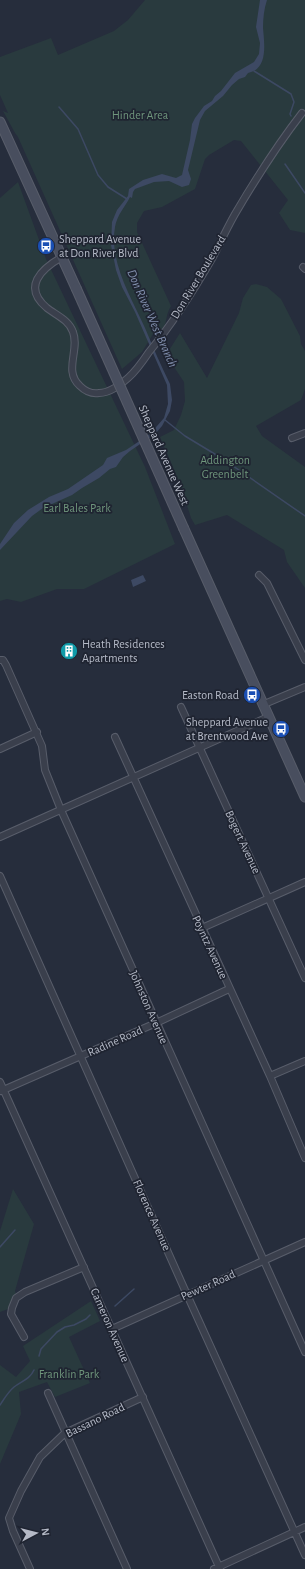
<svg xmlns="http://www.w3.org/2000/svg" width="305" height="1569" viewBox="0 0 305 1569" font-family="'Alegreya Sans',sans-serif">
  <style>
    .green { fill: #293a3e }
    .water { fill: #3d4963 }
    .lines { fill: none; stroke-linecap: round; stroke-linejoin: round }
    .stream { stroke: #3d4963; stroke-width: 1.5 }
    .street-casing { stroke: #585d6a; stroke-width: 8 }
    .secondary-casing { stroke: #585d6a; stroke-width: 11 }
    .street { stroke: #3a3f4c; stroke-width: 6 }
    .secondary { stroke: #484e5e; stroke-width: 9 }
    .secondary-bridge-casing { stroke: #585d6a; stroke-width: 11; stroke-linecap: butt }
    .secondary-bridge { stroke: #484e5e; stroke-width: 9 }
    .labels { text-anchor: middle; stroke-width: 3.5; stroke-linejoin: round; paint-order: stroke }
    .park-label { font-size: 12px; fill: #6f967c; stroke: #1f2431 }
    .poi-label { font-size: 12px; fill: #b5bac7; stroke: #1f2431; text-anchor: start }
    .street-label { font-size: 12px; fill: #b5bac7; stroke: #1f2431 }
    .water-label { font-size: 13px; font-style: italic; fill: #808eac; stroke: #1f2431 }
  </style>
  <rect width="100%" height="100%" fill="#262d3c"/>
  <path class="green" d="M145,0H305V233L290,230L279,213L288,200L241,141L234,140L209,155L205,159L195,189L162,207L144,211L137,223V232L171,306C166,314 167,320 164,328L153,334L142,352L122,369L18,137L15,133L3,111L8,113L0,95V57L51,38L58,55L114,31L128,20Z
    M18,182L46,259L145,467L175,544L84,589H57L21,602L7,599L0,601V198Z
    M256,284L267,287L281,299L300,336L301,344L305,351V389L301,400L256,426L262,436L305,467V588L287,562L284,550L227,515L195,525L191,518L181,486L160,437L174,430L181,415L185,401L184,382L166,355L180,333L207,378L239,313L243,298L251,285Z
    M13,1189L34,1224L15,1291L16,1294L8,1309L0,1312V1231Z
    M91,1301L100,1321L69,1337L90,1383L55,1397L47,1382L19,1392L21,1414L0,1464V1365L16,1377L30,1361L23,1346Z"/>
  <path class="water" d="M260,0H267C264,9 263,18 263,28C264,42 269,69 248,73L245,77L239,79L232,85L223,96L205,111L200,120L188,170L191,179L189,185L182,187L169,181L154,182L135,189L133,192L132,198L130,197C125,207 117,215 115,227C109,262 131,297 145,328C153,347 161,366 170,384L172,400L170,411L162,426L155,434L130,451L123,457L116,467L110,469L99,478L82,488L72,495L43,508L32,516L0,550V544L14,523L28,510L49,497L68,489L103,465L107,458L126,450L150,434L164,418L168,404L167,385L135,312L122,287L116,270L111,245L112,222L117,210L128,196L129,189L143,180L162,174L176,178L182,175L190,140L192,124L195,118L204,106L212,101L215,96L221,91L235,73L254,62L259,54L260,43L256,27Z
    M143,575L146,581L133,587L131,580Z"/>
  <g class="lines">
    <path class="stream" d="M254,71L291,94L294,102L290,114L291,116
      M59,107L78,129L98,175L108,187L127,199
      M285,164L305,193
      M165,420L185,436L223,459L305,516
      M0,1247L15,1230
      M115,1306L134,1289
      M39,1356L41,1349L57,1332L65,1327L74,1325L86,1319L90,1315
      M0,1405C4,1399 8,1392 14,1387C22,1381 30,1379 34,1370"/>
    <defs>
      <path id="street" d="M62,257C41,269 22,287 47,308C56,315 69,320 73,332C80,350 63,371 80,386C85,391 92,394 99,393C110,393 120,385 128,378C136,371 143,361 149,352C173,323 194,290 213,257C220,243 227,228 235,214C255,180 278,144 302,113
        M303,267L305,269
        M292,438L305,433
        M259,575L267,583L305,660
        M0,660H3L6,665L42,746L45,770L61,810L305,1352
        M262,705L305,687
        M181,707L305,978
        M115,737L270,1076L305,1158
        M0,749L37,732
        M0,837L268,717
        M0,876L184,1288L305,1555
        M202,928L305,882
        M270,1076L305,1061
        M0,1082L220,1569
        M1,1091L156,1023L229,989
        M112,1329L305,1242
        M24,1337L11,1314L12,1308L16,1298L25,1292L84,1267
        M48,1393L127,1569
        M30,1569L13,1531L9,1518L21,1491L40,1457L65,1433L143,1397
        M214,1569L305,1527"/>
      <path id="secondary" d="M0,122L76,288
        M184,529L305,797"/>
    </defs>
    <use href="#street" class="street-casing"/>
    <use href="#secondary" class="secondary-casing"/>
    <use href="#street" class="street"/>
    <use href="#secondary" class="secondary"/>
    <defs>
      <path id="secondary-bridge" d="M76,288L184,529"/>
    </defs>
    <use href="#secondary-bridge" class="secondary-bridge-casing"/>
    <use href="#secondary-bridge" class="secondary-bridge"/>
  </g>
  <defs>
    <symbol id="bus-disc" viewBox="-11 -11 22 22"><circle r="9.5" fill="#1a4fb4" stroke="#1f2431"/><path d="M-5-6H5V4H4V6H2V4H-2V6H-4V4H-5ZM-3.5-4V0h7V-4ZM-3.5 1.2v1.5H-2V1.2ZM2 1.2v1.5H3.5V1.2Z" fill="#fff"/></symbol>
    <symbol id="building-disc" viewBox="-11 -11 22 22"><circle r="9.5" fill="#0f9aa8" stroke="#1f2431"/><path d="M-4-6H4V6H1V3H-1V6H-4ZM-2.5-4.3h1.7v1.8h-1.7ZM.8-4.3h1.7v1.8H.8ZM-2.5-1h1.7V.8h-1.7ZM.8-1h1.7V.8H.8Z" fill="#fff"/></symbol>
  </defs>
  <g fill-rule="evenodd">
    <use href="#bus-disc" x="36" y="236" width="20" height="20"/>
    <use href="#building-disc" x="59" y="641" width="20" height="20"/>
    <use href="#bus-disc" x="242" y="685" width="20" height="20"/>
    <use href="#bus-disc" x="271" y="719" width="20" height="20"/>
  </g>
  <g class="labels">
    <g class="park-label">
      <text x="140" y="119">Hinder Area</text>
      <text x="225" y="464">Addington<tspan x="225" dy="14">Greenbelt</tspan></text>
      <text x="77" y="512">Earl Bales Park</text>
      <text x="69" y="1378">Franklin Park</text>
    </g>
    <g class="poi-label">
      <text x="59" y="243">Sheppard Avenue<tspan x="59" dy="14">at Don River Blvd</tspan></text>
      <text x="82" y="648">Heath Residences<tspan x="82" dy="14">Apartments</tspan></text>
      <text x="239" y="699" text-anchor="end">Easton Road</text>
      <text x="268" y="726" text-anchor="end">Sheppard Avenue<tspan x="268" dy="14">at Brentwood Ave</tspan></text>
    </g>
    <g class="street-label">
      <text transform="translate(198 277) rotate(-59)" y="4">Don River Boulevard</text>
      <text transform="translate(164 455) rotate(66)" y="4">Sheppard Avenue West</text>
      <text transform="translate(243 842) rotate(65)" y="4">Bogert Avenue</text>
      <text transform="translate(210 947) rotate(65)" y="4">Poyntz Avenue</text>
      <text transform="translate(149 1007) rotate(66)" y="4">Johnston Avenue</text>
      <text transform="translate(115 1041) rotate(-24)" y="4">Radine Road</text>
      <text transform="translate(152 1215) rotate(66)" y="4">Florence Avenue</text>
      <text transform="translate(208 1285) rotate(-24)" y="4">Pewter Road</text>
      <text transform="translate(110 1325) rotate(66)" y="4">Cameron Avenue</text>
      <text transform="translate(95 1420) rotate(-26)" y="4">Bassano Road</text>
    </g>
    <g class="water-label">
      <text transform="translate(153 318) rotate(66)" y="5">Don River West Branch</text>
    </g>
  </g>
  <g transform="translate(36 1533) rotate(83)" stroke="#1f2431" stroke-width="3" paint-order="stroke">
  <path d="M0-3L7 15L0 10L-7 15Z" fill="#b5bac7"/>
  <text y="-6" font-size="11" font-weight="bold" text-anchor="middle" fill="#b5bac7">N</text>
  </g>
</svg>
